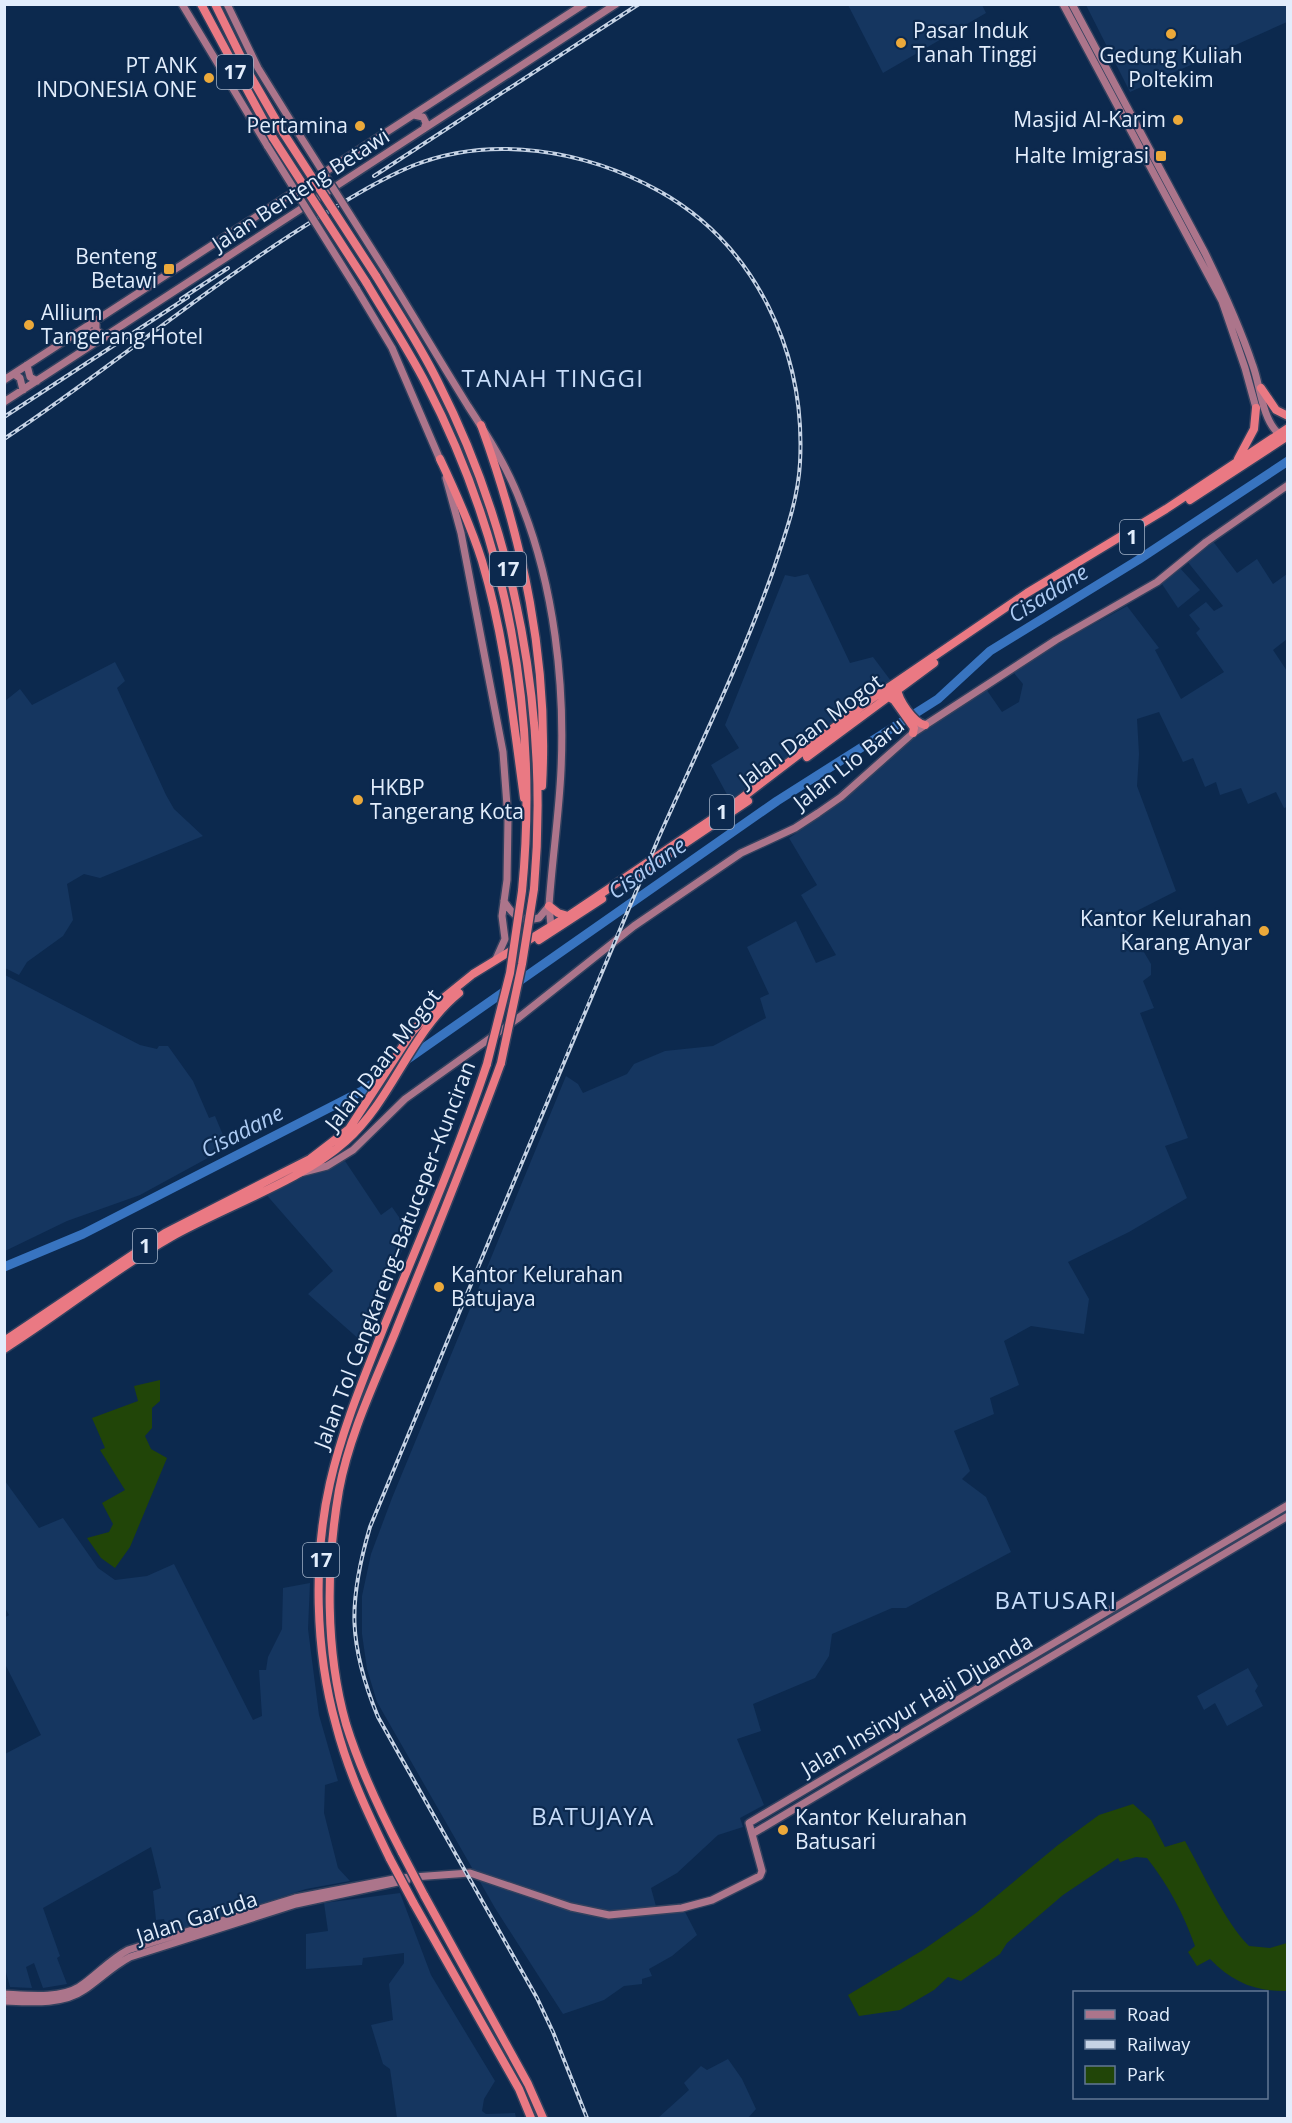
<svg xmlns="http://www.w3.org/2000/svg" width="1292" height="2123" viewBox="0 0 1292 2123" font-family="'Open Sans',sans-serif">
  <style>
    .built { fill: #153660 }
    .green { fill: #214508 }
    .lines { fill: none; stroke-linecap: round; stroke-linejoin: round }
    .river { stroke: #3874c0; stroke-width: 9 }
    .major-casing { stroke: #32415e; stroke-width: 10 }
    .highway-casing { stroke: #32415e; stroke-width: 11 }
    .major { stroke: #ac758b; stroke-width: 7 }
    .highway { stroke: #ea7983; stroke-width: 8 }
    .rail-casing { stroke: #c6d3e5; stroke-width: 4 }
    .rail { stroke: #0c294e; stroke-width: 1.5; stroke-dasharray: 4.5; stroke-linecap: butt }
    .major-bridge-casing { stroke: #32415e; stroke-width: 10; stroke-linecap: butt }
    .highway-bridge-casing { stroke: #32415e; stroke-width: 11; stroke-linecap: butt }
    .major-bridge { stroke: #ac758b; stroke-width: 7 }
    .highway-bridge { stroke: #ea7983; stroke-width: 8 }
    .poi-dot { fill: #eca93a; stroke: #0c294e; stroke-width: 2 }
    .labels { text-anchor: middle; stroke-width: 4.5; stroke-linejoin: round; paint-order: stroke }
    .shield { fill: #0c294e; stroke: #a2b2c8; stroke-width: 1.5 }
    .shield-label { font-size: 20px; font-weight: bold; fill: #e2edfc }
    .poi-label { font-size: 21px; fill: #e2edfc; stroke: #0c294e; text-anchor: end }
    .street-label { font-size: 21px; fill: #e2edfc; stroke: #0c294e }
    .water-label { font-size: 22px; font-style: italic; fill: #adcbf3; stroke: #0c294e }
    .quarter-label { font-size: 24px; letter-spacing: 1.5px; fill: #c8ddfa; stroke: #0c294e }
  </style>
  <rect width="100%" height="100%" fill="#0c294e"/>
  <path class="built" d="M848,5H982L986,13L883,73Z
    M1086,5H1287V22L1130,92Z
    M1212,540L1237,573L1257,559L1273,584L1287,574V639L1273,650L1287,671V807L1284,808L1276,792L1248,804L1241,788L1220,795L1216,782L1205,787L1193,758L1183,762L1159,712L1137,719L1139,754L1137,786L1176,891L1115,922L1135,937L1151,964V975L1143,981L1154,1008L1140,1013L1188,1138L1165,1146L1187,1198L1129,1232L1068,1262L1089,1299L1084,1334L1031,1326L1004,1341L1019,1385L990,1398L994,1414L954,1431L970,1471L962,1479L986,1497L1011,1552L906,1608H892L832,1634L829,1656L815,1678L753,1704L761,1731L737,1739L764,1805L740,1818L743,1827L718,1835L677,1873L651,1888L657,1910L683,1908L697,1935L672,1956L649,1969L652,1976L642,1979V1984L624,1986L604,2000L563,2014L495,1908L377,1702L367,1669L362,1634V1596L371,1554L392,1498L566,1076L578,1084L583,1093L627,1074L634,1064L665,1051L713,1046L766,1018L760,998L769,994L747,947L796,921L816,963L836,955L801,895L817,885L789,838L834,807L888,752L986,689L1002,712L1019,702L1023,684L1014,673L1050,648L1127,606L1159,648L1155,650L1181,699L1224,672L1196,633L1200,629L1189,615L1206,602L1214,611L1223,606L1187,561Z
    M1179,567L1200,590L1178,608L1162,584Z
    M808,574L850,663L873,657L891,681L731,802L711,765L739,748L725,725L785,575L795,577Z
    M115,662L125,681L117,688L166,795L174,809L203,836L100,878L84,874L67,884L73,920L63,936L27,962L19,975L5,968V701L20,689L32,705Z
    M5,975L140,1045L157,1049L159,1046H168L193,1081L209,1118L215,1116L228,1147L140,1195L67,1221L5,1251Z
    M345,1161L381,1215L392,1207L410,1233L361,1341L308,1294L333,1271L264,1192Z
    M5,1481L39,1528L63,1518L98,1568L115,1580L147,1576L174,1564L253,1720L262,1716L259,1670H266L268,1657L282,1629L283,1588L310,1583L308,1629L319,1715L338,1781L325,1785L324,1813L338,1868L350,1881L306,1889L168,1934L164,1919L156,1920L153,1891L161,1888L151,1847L43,1908L60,1956L57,1958L67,1984L43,1988L34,1963L26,1967L32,1988L10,1987L4,1965L5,1754L41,1735L5,1664L4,1618L9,1615L4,1606Z
    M1248,1668L1258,1686L1255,1691L1263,1706L1227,1726L1215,1703L1204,1710L1197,1696Z
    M400,1893L431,1975L495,2081L484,2099L482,2111L486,2114L515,2113L516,2118H397L390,2069L383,2064L371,2025L393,2020L389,1984L404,1963V1953L363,1958L362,1965L306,1969V1934L328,1931L324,1903Z
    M728,2059L742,2079L756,2109L748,2118H658L689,2090L684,2083L701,2066L707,2070Z"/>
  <path class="green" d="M160,1380V1401L152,1408V1428L145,1436L151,1449L167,1458L130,1547L115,1568L101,1558L87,1538L109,1532L113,1524L102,1503L125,1490L100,1450L105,1448L92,1418L138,1401L134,1386Z
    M1133,1804L1151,1820L1165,1847L1185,1841C1203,1873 1225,1922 1249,1946L1270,1948L1287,1943V1991C1256,1992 1232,1982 1210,1959L1197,1966L1188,1952L1195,1946C1183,1913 1169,1886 1147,1858L1136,1857L1120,1862L1118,1858L1063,1895L1007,1943L1000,1954L961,1981L948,1977L934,1990L900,2010L859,2016L848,1995L923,1950L976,1913L1058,1845L1099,1815Z"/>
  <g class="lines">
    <path class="river" d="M4,1267L83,1234L362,1091L777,801L938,699L990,651L1138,560L1288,461"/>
    <defs>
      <path id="major" d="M182,4L268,147
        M227,4L258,68L297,131
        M1063,4L1222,301L1245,368L1256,408
        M1072,4L1205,253C1223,290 1240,327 1253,366C1260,385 1262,417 1277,432L1285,433
        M414,115L423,117L426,123L424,129
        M385,270C413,315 440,361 468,406C489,438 509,470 522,506C554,587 565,683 561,770C559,815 552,860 549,906L551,926
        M356,288L392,348L441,462
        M96,320V330L105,337
        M81,330L91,332L97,342
        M27,365L30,377L37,381
        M14,374L20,378L23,390
        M4,380L584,4
        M4,402L616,4
        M446,478L461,533L503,752L508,819L507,880L502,916L505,939L496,959
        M504,901C513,916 520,922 539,918L549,906
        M300,1173L327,1166L353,1150L405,1099L517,1019L634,926L741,853L795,828L818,813L841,797L913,733L1056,640L1157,582L1206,542L1288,485
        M752,1834L1288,1516
        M4,1994C26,1995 60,1999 79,1987C97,1975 109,1960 128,1950L295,1898L399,1878L470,1873L571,1907L609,1915L682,1908L712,1900L760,1876L762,1871L749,1823L1288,1505
        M4,2001C29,2002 63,2005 84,1990C100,1979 113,1966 130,1957L296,1904L407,1880"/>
      <path id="highway" d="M201,4L273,138
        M215,4L250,75L284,134
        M376,276C397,311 420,345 438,382C517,537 549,716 534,889
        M366,282C386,316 408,349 426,384C508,542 539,714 522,891
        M1261,388L1276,410L1288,416
        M481,425C523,541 549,661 542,786
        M440,459C456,493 471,526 482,561C505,638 513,719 524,798
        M1238,459L1254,429L1256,408
        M1190,500L1288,436
        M897,688C898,700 914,723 925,725
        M887,696L894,700L914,728L913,733
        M807,757L934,663
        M635,877L748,801
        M549,906L558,913L568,916
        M539,940L602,899
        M4,1341L165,1233L310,1159L349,1129L412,1032L442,999L473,974L568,916L730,807L870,700L1027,593L1166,509L1288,428
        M4,1349C61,1313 113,1270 171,1237C224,1207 303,1180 346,1141C393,1099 410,1033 459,993
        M402,1853C380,1811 360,1769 346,1724C325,1650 326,1566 339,1490C349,1436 374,1384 395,1333C431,1243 468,1154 501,1063
        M390,1859C369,1816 348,1772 336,1725C315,1651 313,1558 330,1483C342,1430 363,1380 383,1329C419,1241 457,1154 487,1064
        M424,1895L528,2084L543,2118
        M413,1902L519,2089L531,2118"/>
    </defs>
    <use href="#major" class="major-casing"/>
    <use href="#highway" class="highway-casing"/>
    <use href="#major" class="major"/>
    <use href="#highway" class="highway"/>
    <defs>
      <path id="rail" d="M374,176L639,4
        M181,299L228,268
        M4,417L188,297
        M4,439C113,367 212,282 324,214C352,197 381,179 412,166C492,134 585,150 659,191C756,245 806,353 800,463C798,500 785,535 773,571C741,662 698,749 659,837C561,1066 466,1297 370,1527C348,1602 348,1644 378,1717L537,1998L553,2032L587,2118"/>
    </defs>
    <use href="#rail" class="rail-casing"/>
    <use href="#rail" class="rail"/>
    <defs>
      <path id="major-bridge" d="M297,131L385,270
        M268,147L356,288"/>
      <path id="highway-bridge" d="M284,134L376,276
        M273,138L366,282
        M501,1063L522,964L534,889
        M487,1064L510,973L522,891
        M402,1853L424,1895
        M390,1859L413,1902"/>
    </defs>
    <use href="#major-bridge" class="major-bridge-casing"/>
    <use href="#highway-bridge" class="highway-bridge-casing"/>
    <use href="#major-bridge" class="major-bridge"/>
    <use href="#highway-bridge" class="highway-bridge"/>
  </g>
  <g class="poi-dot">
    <circle cx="1171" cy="34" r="6"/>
    <circle cx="901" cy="43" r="6"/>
    <circle cx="209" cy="78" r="6"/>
    <circle cx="1178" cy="120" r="6"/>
    <circle cx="360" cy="126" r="6"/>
    <rect x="1155" y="150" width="12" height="12" rx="3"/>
    <rect x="163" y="263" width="12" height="12" rx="3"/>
    <circle cx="29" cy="325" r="6"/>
    <circle cx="358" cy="800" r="6"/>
    <circle cx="1264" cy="931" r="6"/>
    <circle cx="439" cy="1287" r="6"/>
    <circle cx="783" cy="1830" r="6"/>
  </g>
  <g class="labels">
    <g class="shield">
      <rect x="217" y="55" width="36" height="34" rx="4.5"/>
      <rect x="1120" y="520" width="24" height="34" rx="4.5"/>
      <rect x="490" y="552" width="36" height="34" rx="4.5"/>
      <rect x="710" y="795" width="24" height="34" rx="4.5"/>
      <rect x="133" y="1229" width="24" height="34" rx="4.5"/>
      <rect x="303" y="1543" width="36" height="34" rx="4.5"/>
    </g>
    <g class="shield-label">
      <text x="235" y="79">17</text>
      <text x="1132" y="544">1</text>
      <text x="508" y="576">17</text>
      <text x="722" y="819">1</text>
      <text x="145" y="1253">1</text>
      <text x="321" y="1567">17</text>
    </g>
    <g class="poi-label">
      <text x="913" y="38" text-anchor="start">Pasar Induk<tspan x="913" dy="24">Tanah Tinggi</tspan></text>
      <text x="1171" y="63" text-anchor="middle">Gedung Kuliah<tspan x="1171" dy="24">Poltekim</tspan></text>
      <text x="197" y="73">PT ANK<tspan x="197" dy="24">INDONESIA ONE</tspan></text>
      <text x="1166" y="127">Masjid Al-Karim</text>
      <text x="348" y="133">Pertamina</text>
      <text x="1149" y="163">Halte Imigrasi</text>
      <text x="157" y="264">Benteng<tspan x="157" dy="24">Betawi</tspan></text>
      <text x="41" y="320" text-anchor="start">Allium<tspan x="41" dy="24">Tangerang Hotel</tspan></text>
      <text x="370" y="795" text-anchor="start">HKBP<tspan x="370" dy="24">Tangerang Kota</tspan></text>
      <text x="1252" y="926">Kantor Kelurahan<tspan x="1252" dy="24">Karang Anyar</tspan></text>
      <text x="451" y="1282" text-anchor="start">Kantor Kelurahan<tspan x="451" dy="24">Batujaya</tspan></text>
      <text x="795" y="1825" text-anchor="start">Kantor Kelurahan<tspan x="795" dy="24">Batusari</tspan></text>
    </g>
    <g class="street-label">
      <text transform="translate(301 190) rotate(-33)" y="7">Jalan Benteng Betawi</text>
      <text transform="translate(811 731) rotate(-37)" y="7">Jalan Daan Mogot</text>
      <text transform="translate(849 764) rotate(-38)" y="7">Jalan Lio Baru</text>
      <text transform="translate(383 1060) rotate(-52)" y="7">Jalan Daan Mogot</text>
      <text transform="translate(395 1255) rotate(-69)" y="7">Jalan Tol Cengkareng–Batuceper–Kunciran</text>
      <text transform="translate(917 1705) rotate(-30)" y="7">Jalan Insinyur Haji Djuanda</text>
      <text transform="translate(197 1918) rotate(-18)" y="7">Jalan Garuda</text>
    </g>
    <g class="water-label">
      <text transform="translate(1048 593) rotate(-32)" y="8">Cisadane</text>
      <text transform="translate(647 868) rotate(-35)" y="8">Cisadane</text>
      <text transform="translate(242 1131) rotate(-27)" y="8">Cisadane</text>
    </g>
    <g class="quarter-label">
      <text x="553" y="387">TANAH TINGGI</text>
      <text x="1056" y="1609">BATUSARI</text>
      <text x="593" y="1825">BATUJAYA</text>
    </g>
  </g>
  <rect width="1292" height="2123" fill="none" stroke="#e2edfc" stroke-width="12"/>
  <rect x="1073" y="1991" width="195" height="108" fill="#0c294e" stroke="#627794" stroke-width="1.5"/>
  <rect x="1085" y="2010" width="30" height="9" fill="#ac758b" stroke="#627794" stroke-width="1.5"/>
  <text x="1127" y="2021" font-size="18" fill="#e2edfc">Road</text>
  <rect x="1085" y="2040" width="30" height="9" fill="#c6d3e5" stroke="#627794" stroke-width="1.5"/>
  <text x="1127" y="2051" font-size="18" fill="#e2edfc">Railway</text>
  <rect x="1085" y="2066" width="30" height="18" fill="#214508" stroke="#627794" stroke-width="1.5"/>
  <text x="1127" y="2081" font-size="18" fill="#e2edfc">Park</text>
</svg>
